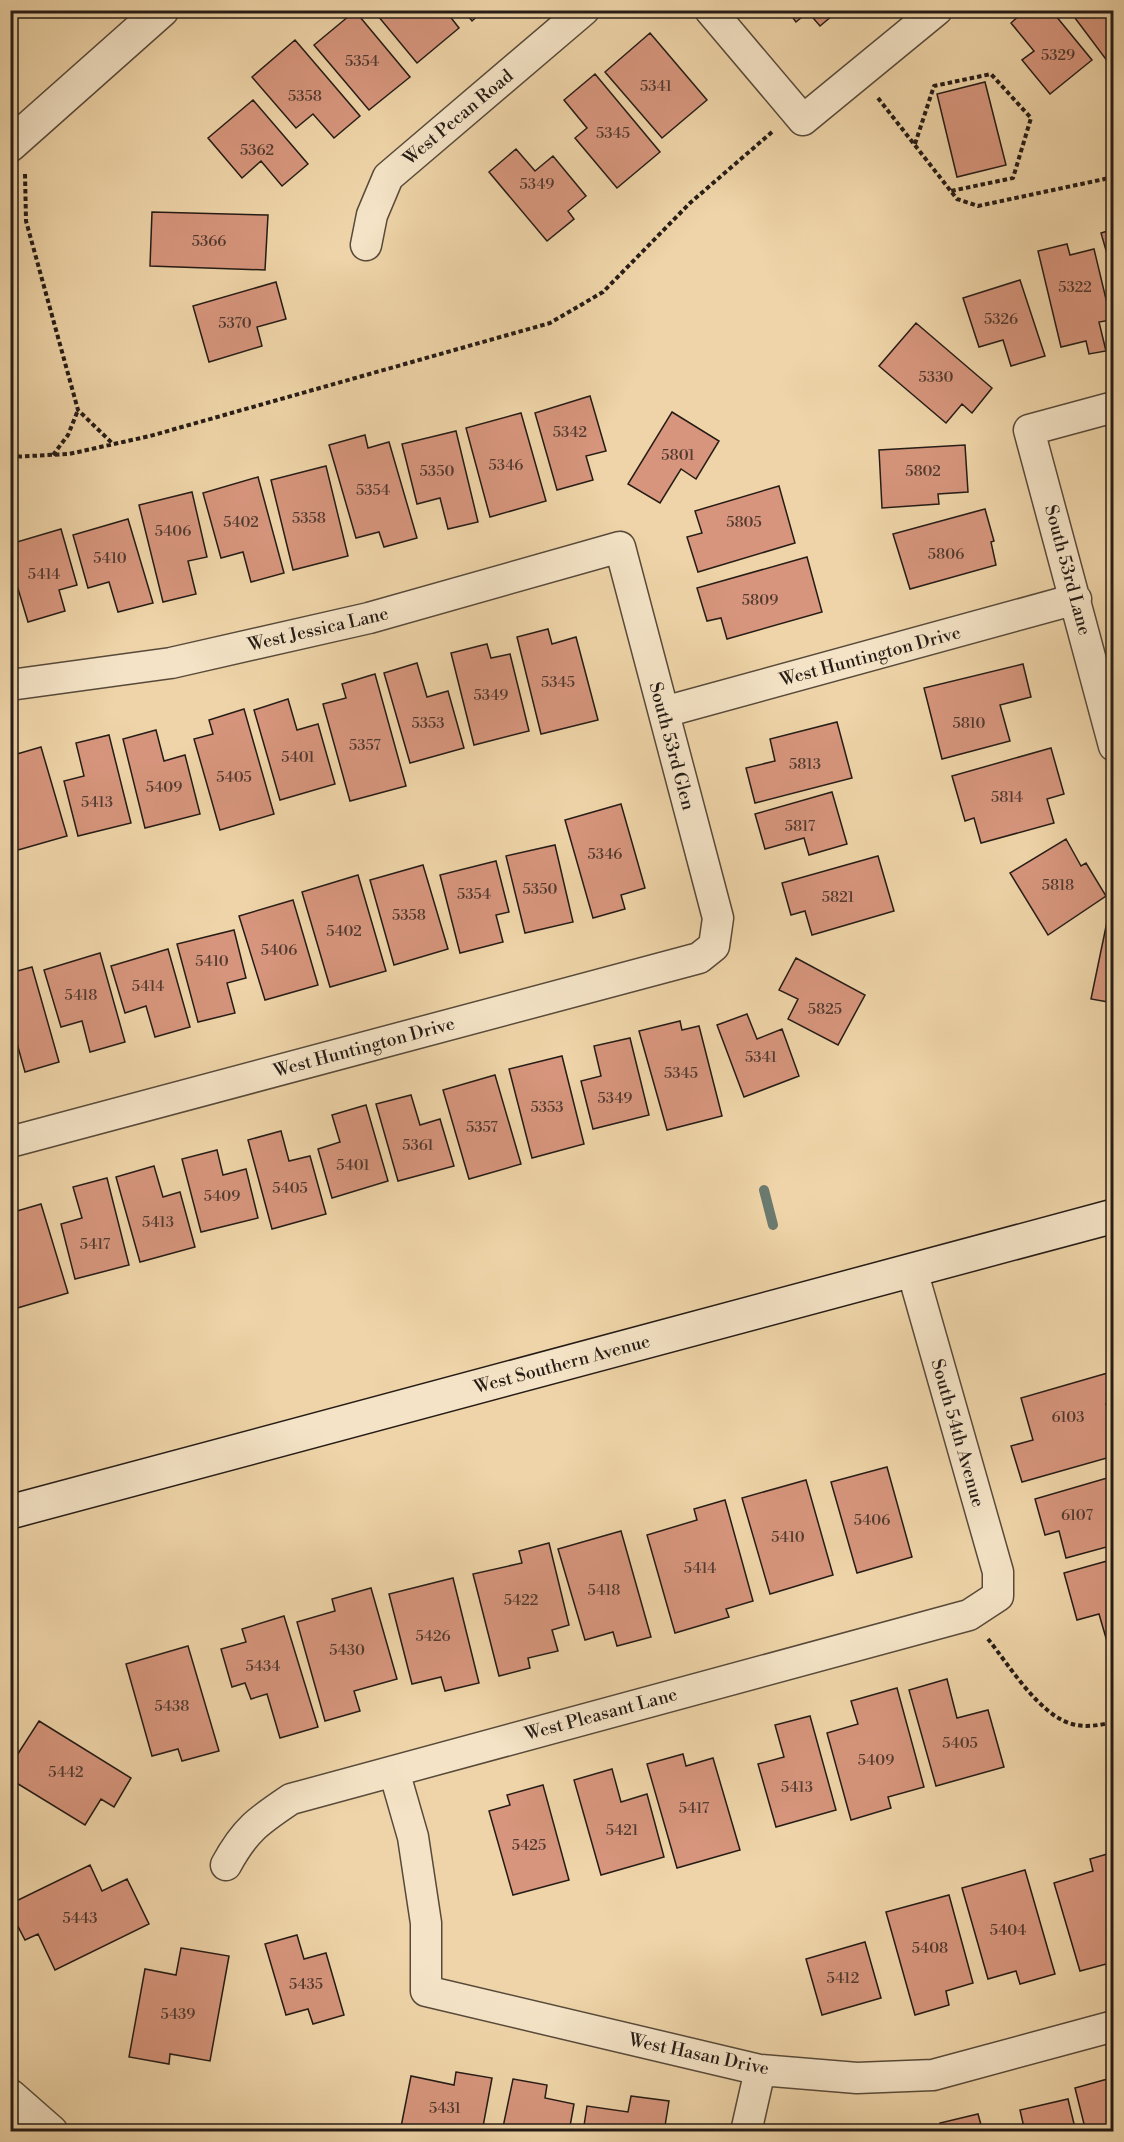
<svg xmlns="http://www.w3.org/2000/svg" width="1124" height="2142" viewBox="0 0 1124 2142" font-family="'Libre Bodoni',serif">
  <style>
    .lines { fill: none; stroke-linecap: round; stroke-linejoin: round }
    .stream { stroke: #6b7a6f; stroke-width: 10 }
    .building { fill: #d6957c; stroke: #261c16; stroke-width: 1.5 }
    .minor-casing { stroke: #584a3a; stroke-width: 33 }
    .tertiary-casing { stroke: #584a3a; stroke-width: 36 }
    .secondary-casing { stroke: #261c16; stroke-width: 36 }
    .path { stroke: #261c16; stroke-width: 4; stroke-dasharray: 4.5 3; stroke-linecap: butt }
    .minor { stroke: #f4e3c6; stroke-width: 30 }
    .tertiary { stroke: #f4e3c6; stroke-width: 33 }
    .secondary { stroke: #f4e3c6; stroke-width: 33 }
    .labels { text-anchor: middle; stroke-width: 4.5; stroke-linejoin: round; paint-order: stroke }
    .number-label { font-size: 15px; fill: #523a30 }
    .street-label { font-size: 18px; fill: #261c16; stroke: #f4e3c6 }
  </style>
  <rect width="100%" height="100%" fill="#eed4a8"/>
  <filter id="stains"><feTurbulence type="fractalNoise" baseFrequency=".00333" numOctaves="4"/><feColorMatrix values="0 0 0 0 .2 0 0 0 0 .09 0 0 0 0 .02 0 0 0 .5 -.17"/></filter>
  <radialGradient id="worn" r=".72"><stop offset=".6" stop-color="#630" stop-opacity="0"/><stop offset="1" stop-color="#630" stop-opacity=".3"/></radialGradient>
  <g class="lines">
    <path class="stream" d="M764,1190L773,1225"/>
  </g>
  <path class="building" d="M373,10H445L459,28L417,63Z
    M463,10H484L472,21Z
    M787,10H839L820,26L808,12L796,22Z
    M1025,10H1051L1092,60L1050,94L1022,60L1034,51L1011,23Z
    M1069,10H1114V64L1111,66Z
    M355,11L410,77L369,110L314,45Z
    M650,33L707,100L662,138L605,72Z
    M295,40L360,116L334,138L313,114L296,128L252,77Z
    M595,74L660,152L617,188L575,138L587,128L564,100Z
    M985,82L1006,165L957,177L937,94Z
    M253,100L308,164L282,186L261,161L242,178L208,138Z
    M516,149L535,171L553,156L586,196L568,211L574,219L547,241L489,172Z
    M152,212L268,215L265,270L150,266Z
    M1114,229V278L1101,233Z
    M1067,244L1070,255L1094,249L1111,320L1099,322L1106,351L1089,354L1086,341L1061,347L1038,251Z
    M1020,280L1045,356L1011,366L1003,340L979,347L963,298Z
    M276,282L286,319L257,327L262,346L209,362L193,306Z
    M916,323L992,388L972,413L962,404L946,423L879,366Z
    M590,396L606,451L586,456L593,480L557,490L535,413Z
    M672,412L719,441L696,479L681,469L660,503L628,484Z
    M521,413L546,501L490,517L466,428Z
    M456,431L478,522L448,529L440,498L417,504L402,444Z
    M365,435L368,448L389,442L417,538L384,547L379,532L356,538L329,445Z
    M965,445L968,492L938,494L939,504L882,508L879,450Z
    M326,466L348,556L293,570L271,480Z
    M258,477L284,573L251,582L243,552L221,558L203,493Z
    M779,486L795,543L698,572L687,537L702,533L695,511Z
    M192,492L207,557L188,561L196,594L163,602L139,505Z
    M985,509L994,541L991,542L996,565L910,589L893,534Z
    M128,519L153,603L118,612L109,582L88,588L73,535Z
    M61,529L77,585L59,590L65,611L28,622L10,562V544Z
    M807,557L822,612L727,639L721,618L707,621L697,588Z
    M10,595L17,617L10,619Z
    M548,629L552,644L576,637L598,720L541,734L517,637Z
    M487,644L491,658L510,654L529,731L474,745L451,653Z
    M417,663L427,697L448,691L464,748L410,763L384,673Z
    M1023,664L1031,697L1000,705L1010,741L942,759L924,688Z
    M375,674L406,786L350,801L323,704L346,698L342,684Z
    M288,699L297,730L318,724L335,784L280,800L254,710Z
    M244,709L274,814L220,830L194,739L213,734L209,720Z
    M837,722L852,778L755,803L746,768L775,761L770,739Z
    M156,730L164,761L185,755L200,814L145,828L123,739Z
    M109,735L131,823L78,836L64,781L84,776L76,743Z
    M41,747L67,836L11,852L10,756Z
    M1051,748L1064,794L1047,799L1054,823L981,843L974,818L965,821L952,776Z
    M832,792L847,844L809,855L804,838L765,849L755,814Z
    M621,804L645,888L621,895L625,909L593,918L565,820Z
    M1066,839L1081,866L1086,863L1106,896L1048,935L1010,873Z
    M555,845L573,922L525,933L506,856Z
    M878,856L894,911L812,935L805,911L791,915L782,883Z
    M496,861L509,912L496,915L503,942L460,953L440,875Z
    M423,865L448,949L394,965L370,880Z
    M358,875L386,971L330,987L302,892Z
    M1114,888V1003L1091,999Z
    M293,900L318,985L265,1000L239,916Z
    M234,930L246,978L227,983L235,1013L198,1022L177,944Z
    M168,949L190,1027L155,1037L146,1006L125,1013L111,966Z
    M100,953L125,1042L90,1052L82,1021L61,1027L44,970Z
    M796,958L865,995L838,1045L788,1019L798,999L779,990Z
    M32,967L59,1062L25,1072L16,1040L10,1042V973Z
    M747,1014L757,1039L782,1029L799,1076L744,1097L717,1025Z
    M680,1021L682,1030L699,1026L722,1116L667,1130L639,1031Z
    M630,1038L649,1115L593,1129L581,1081L601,1076L594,1046Z
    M562,1056L584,1144L532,1158L509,1069Z
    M495,1075L521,1164L469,1179L443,1090Z
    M411,1095L420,1125L440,1119L454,1166L398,1181L376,1104Z
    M366,1105L388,1181L332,1198L318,1149L340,1142L332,1115Z
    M281,1131L289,1161L310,1156L326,1214L272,1229L248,1140Z
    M217,1150L223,1175L246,1169L258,1218L201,1232L182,1159Z
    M154,1166L163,1197L180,1192L195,1247L140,1262L116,1177Z
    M107,1178L129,1265L75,1279L61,1224L82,1218L73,1187Z
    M41,1204L68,1293L14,1309L10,1298V1213Z
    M1111,1372L1114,1402L1106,1404L1114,1430V1456L1022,1482L1011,1446L1033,1440L1021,1398Z
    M887,1467L912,1557L857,1573L831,1482Z
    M1114,1476V1545L1066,1558L1059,1531L1045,1535L1035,1499Z
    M806,1480L833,1575L770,1594L742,1498Z
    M725,1500L753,1601L726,1609L729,1617L675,1633L647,1535L697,1520L694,1509Z
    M621,1531L651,1637L617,1646L613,1632L585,1640L558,1549Z
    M549,1543L569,1625L552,1630L558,1651L528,1658L530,1668L499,1676L473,1574L522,1563L519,1551Z
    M1114,1559V1644L1108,1645L1099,1614L1077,1620L1064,1573Z
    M453,1578L479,1683L445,1691L441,1677L412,1684L389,1594Z
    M371,1588L397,1679L354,1691L360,1711L325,1721L297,1622L335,1611L332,1599Z
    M284,1616L318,1727L280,1738L267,1694L251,1699L245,1683L232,1687L221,1649L246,1642L242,1629Z
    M188,1646L219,1751L182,1761L178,1749L152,1756L126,1664Z
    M947,1679L957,1718L988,1710L1004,1767L936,1786L909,1690Z
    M897,1688L924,1787L888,1797L891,1808L851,1820L827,1733L858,1724L851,1701Z
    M810,1716L836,1810L776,1827L758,1764L784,1757L775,1725Z
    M39,1721L131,1778L114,1807L101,1799L85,1825L10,1779V1766Z
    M683,1754L686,1766L713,1758L740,1850L677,1868L647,1764Z
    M612,1769L621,1802L647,1794L664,1857L601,1875L574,1780Z
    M543,1785L569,1880L513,1895L489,1811L510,1805L507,1795Z
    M1114,1852V1962L1080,1971L1054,1883L1093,1871L1090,1859Z
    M90,1865L102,1891L127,1879L149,1924L55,1970L38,1934L25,1940L10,1911V1904Z
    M1025,1870L1055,1974L1020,1984L1016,1971L988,1979L962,1888Z
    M949,1895L973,1983L946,1991L949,2005L915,2015L886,1912Z
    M297,1935L304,1959L326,1953L344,2015L313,2024L308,2009L286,2015L265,1944Z
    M865,1942L881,1998L822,2015L806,1959Z
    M181,1948L229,1956L210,2061L170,2054L169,2064L129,2057L145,1969L176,1975Z
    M456,2072L492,2078L482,2132H400L411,2076L454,2085Z
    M1111,2078L1114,2132H1086L1075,2088Z
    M513,2079L547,2085L545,2098L574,2104L569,2132H502Z
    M631,2096L669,2101L664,2132H583L587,2106L628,2112Z
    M1068,2099L1076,2132H1025L1020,2110Z
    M978,2114L983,2132H942L940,2123Z"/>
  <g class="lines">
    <defs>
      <path id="minor" d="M710,10L803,120L937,10
        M366,245L372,215L388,177L584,10
        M1114,407L1029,430L1114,746
        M10,685L171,663L369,618L620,547L718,918L714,946L699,958L10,1142
        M664,712L1076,599
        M394,1771L413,1837L426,1923V1991L760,2070L857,2078L933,2075L1114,2026
        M226,1865C245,1830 258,1821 291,1799L969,1615L998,1596V1572L912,1270
        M746,2132L760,2070"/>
      <path id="tertiary" d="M10,145L162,10
        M10,2096L51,2132"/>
      <path id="secondary" d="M10,1512L1114,1216"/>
    </defs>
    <use href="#minor" class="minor-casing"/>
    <use href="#tertiary" class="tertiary-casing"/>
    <use href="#secondary" class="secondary-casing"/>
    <path class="path" d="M878,98L957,199L978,206L1114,177
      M915,144L934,86L991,74L1031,118L1013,178L951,191
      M25,174L26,221L78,410L113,444
      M53,455L68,435L78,410
      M10,457L69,454L150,436L550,323L603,292L690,203L772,132
      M988,1639C1009,1665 1039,1715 1072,1724C1086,1728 1100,1725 1114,1722"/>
    <use href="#minor" class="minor"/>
    <use href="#tertiary" class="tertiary"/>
    <use href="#secondary" class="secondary"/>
  </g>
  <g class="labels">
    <g class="number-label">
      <text x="1058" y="60">5329</text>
      <text x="362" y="66">5354</text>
      <text x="656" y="91">5341</text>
      <text x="305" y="101">5358</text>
      <text x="613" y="138">5345</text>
      <text x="257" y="155">5362</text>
      <text x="537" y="189">5349</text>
      <text x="209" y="246">5366</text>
      <text x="1075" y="292">5322</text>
      <text x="1001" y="324">5326</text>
      <text x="235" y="328">5370</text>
      <text x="936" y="382">5330</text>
      <text x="570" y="437">5342</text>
      <text x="678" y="460">5801</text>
      <text x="506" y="470">5346</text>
      <text x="437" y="476">5350</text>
      <text x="923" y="476">5802</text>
      <text x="373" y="495">5354</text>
      <text x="309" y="523">5358</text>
      <text x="241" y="527">5402</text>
      <text x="744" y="527">5805</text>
      <text x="173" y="536">5406</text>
      <text x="946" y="559">5806</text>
      <text x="110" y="563">5410</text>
      <text x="44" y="579">5414</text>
      <text x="760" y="605">5809</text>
      <text x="558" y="687">5345</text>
      <text x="491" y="700">5349</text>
      <text x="428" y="728">5353</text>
      <text x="969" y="728">5810</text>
      <text x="365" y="750">5357</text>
      <text x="298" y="762">5401</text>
      <text x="805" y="769">5813</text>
      <text x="234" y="782">5405</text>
      <text x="164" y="792">5409</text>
      <text x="1007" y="802">5814</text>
      <text x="97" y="807">5413</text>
      <text x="800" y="831">5817</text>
      <text x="605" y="859">5346</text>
      <text x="1058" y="890">5818</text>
      <text x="540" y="894">5350</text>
      <text x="474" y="899">5354</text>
      <text x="838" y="902">5821</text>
      <text x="409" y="920">5358</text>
      <text x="344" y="936">5402</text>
      <text x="279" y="955">5406</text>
      <text x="212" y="966">5410</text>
      <text x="148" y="991">5414</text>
      <text x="81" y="1000">5418</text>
      <text x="825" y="1014">5825</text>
      <text x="761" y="1062">5341</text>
      <text x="681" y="1078">5345</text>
      <text x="615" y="1103">5349</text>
      <text x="547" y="1112">5353</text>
      <text x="482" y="1132">5357</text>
      <text x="418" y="1150">5361</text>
      <text x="353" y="1170">5401</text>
      <text x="290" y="1193">5405</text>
      <text x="222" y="1201">5409</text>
      <text x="158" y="1227">5413</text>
      <text x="95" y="1249">5417</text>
      <text x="1068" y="1422">6103</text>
      <text x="1077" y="1520">6107</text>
      <text x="872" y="1525">5406</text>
      <text x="788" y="1542">5410</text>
      <text x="700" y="1573">5414</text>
      <text x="604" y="1595">5418</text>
      <text x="521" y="1605">5422</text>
      <text x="433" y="1641">5426</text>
      <text x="347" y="1655">5430</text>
      <text x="263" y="1671">5434</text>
      <text x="172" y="1711">5438</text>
      <text x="960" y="1748">5405</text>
      <text x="876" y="1765">5409</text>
      <text x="66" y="1777">5442</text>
      <text x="797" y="1792">5413</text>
      <text x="694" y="1813">5417</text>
      <text x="622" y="1835">5421</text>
      <text x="529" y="1850">5425</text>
      <text x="80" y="1923">5443</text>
      <text x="1008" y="1935">5404</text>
      <text x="930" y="1953">5408</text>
      <text x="843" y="1983">5412</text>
      <text x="306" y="1989">5435</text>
      <text x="178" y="2019">5439</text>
      <text x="445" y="2113">5431</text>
    </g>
    <g class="street-label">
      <text transform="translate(458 117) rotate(-40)" y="6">West Pecan Road</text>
      <text transform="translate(1068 570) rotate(75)" y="6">South 53rd Lane</text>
      <text transform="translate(318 629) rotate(-13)" y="6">West Jessica Lane</text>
      <text transform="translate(870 656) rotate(-15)" y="6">West Huntington Drive</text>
      <text transform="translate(672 746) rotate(75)" y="6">South 53rd Glen</text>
      <text transform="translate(364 1047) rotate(-15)" y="6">West Huntington Drive</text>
      <text transform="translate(562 1364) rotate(-15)" y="6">West Southern Avenue</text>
      <text transform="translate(958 1433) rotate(74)" y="6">South 54th Avenue</text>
      <text transform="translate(601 1714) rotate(-15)" y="6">West Pleasant Lane</text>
      <text transform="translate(699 2054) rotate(12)" y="6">West Hasan Drive</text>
    </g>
  </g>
  <rect width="1124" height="2142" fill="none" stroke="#eed4a8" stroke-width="36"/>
  <rect x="12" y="12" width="1100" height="2118" fill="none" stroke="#261c16" stroke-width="3"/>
  <rect x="18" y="18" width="1088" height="2106" fill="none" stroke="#261c16" stroke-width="1.5"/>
  <rect width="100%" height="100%" filter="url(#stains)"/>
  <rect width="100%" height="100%" fill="url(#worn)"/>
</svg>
